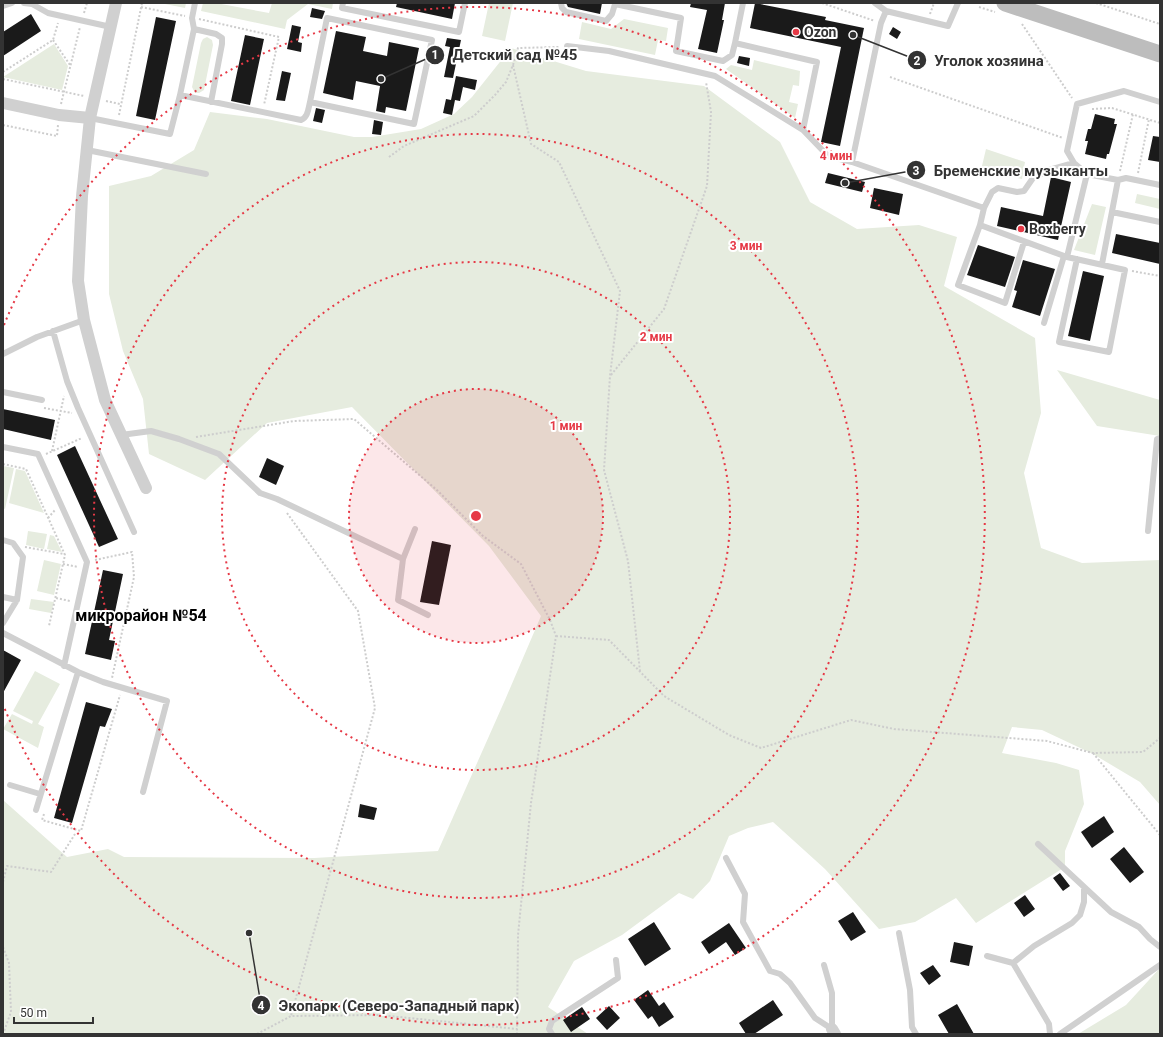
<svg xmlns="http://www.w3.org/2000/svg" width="1163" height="1037" viewBox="0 0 1163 1037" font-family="Roboto,sans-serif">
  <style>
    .green { fill: #e6ecdf }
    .building { fill: #1a1a1a }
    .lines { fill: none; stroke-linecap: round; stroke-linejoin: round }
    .path { stroke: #cdcdcd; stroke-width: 2; stroke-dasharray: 2 2; stroke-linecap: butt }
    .lane { stroke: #d0d0d0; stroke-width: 6 }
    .street { stroke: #d0d0d0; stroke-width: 12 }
    .secondary { stroke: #bdbdbd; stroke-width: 17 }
    .ring { fill: none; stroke: #e63946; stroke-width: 2; stroke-dasharray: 2 4 }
    .poi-dot { fill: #e63946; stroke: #fff; stroke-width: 1.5 }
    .labels { text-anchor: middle; stroke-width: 4; stroke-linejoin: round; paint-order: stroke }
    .poi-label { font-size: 14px; font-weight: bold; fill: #333; stroke: #fff; text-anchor: start }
    .quarter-label { font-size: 16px; font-weight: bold; fill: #000; stroke: #fff }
    .centre { fill: #e63946; stroke: #fff; stroke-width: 2 }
    .ring-label { font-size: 12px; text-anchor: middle; font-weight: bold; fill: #e63946; stroke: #fff; stroke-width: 4; stroke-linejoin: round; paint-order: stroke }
    .leader { fill: none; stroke: #333; stroke-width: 1.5 }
    .callout-dot { fill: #333; stroke: #fff; stroke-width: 1.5 }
    .mark-label { font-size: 12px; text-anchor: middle; font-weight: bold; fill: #fff }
    .callout-label { font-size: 15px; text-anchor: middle; font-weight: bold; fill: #333; stroke: #fff; stroke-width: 4; stroke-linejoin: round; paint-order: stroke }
  </style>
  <rect width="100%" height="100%" fill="#fff"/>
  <path class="green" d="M160,3H186L185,8Z
    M203,3H216L269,13L272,3H333L332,9L308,4L287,20L285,29L201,11Z
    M489,3H513L505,41L482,36Z
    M624,19L668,28L666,41L658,40L655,55L579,39L582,22L611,29Z
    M207,37L212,40L213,45L204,90L199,93H195L192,87L201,43L203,39Z
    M54,44L68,66L62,90L3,77Z
    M511,48L586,71L704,86L780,142L810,202L857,229L919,225L957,237L944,286L1035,338L1041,413L1024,473L1041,548L1082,563L1160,560V805L1140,782L1093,754L1042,730L1012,727L1002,753L1056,763L1079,770L1084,804L1065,851V867L976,923L956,898L915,922L879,929L825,869L773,822L748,828L729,836L710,881L693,899L679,893L622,935L574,961L548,1007L588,1034H3V800L67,857L108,849L124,857L314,858L438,851L505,700L541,616L489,546L352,407L267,423L205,480L149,454L143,399L123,351L109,294V186L151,176L194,150L210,112L267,119L354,137H372L421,129L454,114L472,97Z
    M754,60L800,71L799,86L793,85L789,102L798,104L795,118L726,69L731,65L752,70Z
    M986,149L1025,162L1022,179L981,170Z
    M1137,194L1160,199V209L1135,203Z
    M1092,204L1106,207L1095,255L1074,250Z
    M1057,370L1160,400V436L1097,426Z
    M3,466L14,468L5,509L3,508Z
    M16,469L25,471L44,513L9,503Z
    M28,531L47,534L44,549L26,545Z
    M50,535L54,536L62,552L47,549Z
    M44,560L61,564L54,595L37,591Z
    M31,599L54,602L51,613L29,609Z
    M35,671L60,684L38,724L44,727L38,748L3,729L12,714L32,724L33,721L13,711Z
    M1160,968V1034H1078L1126,1005Z"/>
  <path class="building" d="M397,3H455L452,19L396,7Z
    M566,3H602L600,14L568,7Z
    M691,3H725L722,20H724L717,53L698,49L707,10L690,7Z
    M755,3L826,17L825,20L864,28L840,146L821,142L841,47L750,28Z
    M312,8L325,11L322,19L310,17Z
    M31,14L41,31L3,56V32Z
    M156,17L176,21L155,120L136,116Z
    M292,25L301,27L298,42L302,43L301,52L287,49Z
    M893,27L901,32L897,39L889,34Z
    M336,31L366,37L363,51L387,56L389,42L419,48L406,111L386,107L385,113L376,111L380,86L356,81L353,100L323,93Z
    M245,35L264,39L250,105L231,101Z
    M447,38L461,40L453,78L444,77L450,47L445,46Z
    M739,56L750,58L749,66L737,63Z
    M282,71L291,73L285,101L276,100Z
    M456,76L477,80L475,90L463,87L460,101L455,100L452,115L443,113L446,99L451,100Z
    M316,108L325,110L322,123L313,121Z
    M1095,114L1115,119L1114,124H1117L1109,154H1107L1106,159L1085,154L1088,141H1085L1088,129H1091Z
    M374,120L383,122L381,135L372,134Z
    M1153,136L1160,137V162L1148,160Z
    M828,173L865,182L862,192L825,183Z
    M1051,177L1071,182L1058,240L997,226L1001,207L1043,216Z
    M874,188L903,194L899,215L870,208Z
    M1116,234L1160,243V264L1112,253Z
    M978,245L1015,257L1005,287L967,275Z
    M1023,260L1055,269L1040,316L1012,307L1017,291L1014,290Z
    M1083,271L1104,276L1090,341L1068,336Z
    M3,409L55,420L51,440L3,429Z
    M75,446L118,539L99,547L57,455Z
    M267,458L284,466L276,485L259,477Z
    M432,541L451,545L439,605L420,602Z
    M103,570L123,574L109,640L115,641L111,660L85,654Z
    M3,650L21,660L3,693Z
    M86,702L112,709L105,727L100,726L72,823L54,818Z
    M360,804L377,808L374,820L358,817Z
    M1104,816L1114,832L1092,848L1081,832Z
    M1124,847L1144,872L1130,883L1110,859Z
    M1060,873L1070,886L1063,891L1053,878Z
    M1025,895L1035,909L1024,917L1014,903Z
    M853,912L866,932L851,941L838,921Z
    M654,922L671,949L645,966L628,939Z
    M729,923L746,948L735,955L726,942L709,954L701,942Z
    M954,942L973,946L969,966L950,962Z
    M933,965L941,976L929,985L920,973Z
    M648,990L659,1006L664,1002L674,1017L659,1027L652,1016L648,1019L634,1000Z
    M773,1000L783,1015L754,1034H746L739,1023Z
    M957,1004L974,1034H949L938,1015Z
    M609,1006L620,1018L607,1030L596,1018Z
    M582,1007L590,1019L571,1032L563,1020Z"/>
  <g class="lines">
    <path class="path" d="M822,3L875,21
      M1096,3L1160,24
      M141,7L185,16
      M979,7L995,12
      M84,13L87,3
      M930,14L934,3
      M199,19L279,37L264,105
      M1022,24L1072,98
      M53,40L70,65
      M513,65L531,144L559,162L620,291L610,376L604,470L628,561L640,671
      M3,72L53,40L58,23
      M890,77L1063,138
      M3,79L84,96
      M106,101L120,104
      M61,104L80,27
      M1092,109L1112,108L1160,123
      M119,115L142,3
      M3,125L57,136L58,125
      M389,157L404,146L474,116L495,95L506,82L513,65L518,48L559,47
      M1120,171L1133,114
      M1138,173L1149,119
      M1132,271L1160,276
      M611,375L664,309L707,186L711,112L706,82
      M44,408L72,413
      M196,437L294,421L354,419L438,491L483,536L521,564L550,620L556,636L531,803L518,935L517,1034
      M52,451L64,396
      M46,454L82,438
      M3,464L26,469L65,555L49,626
      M287,513L358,611L375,708L291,1016
      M48,518L55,510
      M25,547L64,554
      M95,560L132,552L134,577L112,678
      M63,564L78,567
      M56,598L70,601
      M556,636L609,640L664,696L729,735L761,748L851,720L894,729L1047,741L1093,753L1143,752L1160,738
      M1093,753L1160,835
      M44,814L42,820L81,831L120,695
      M3,882L7,866L51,872L75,834
      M3,947L9,963L11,1012L3,1034
      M257,1034L291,1016L380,1015L517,1029"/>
    <path class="lane" d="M24,3L32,4L48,13L111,27
      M343,3L342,8L459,32L465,3
      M561,3L562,8L566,12L606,21L612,14L615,4L681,18L676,51L723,61L732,55L735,43L817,62L803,130L828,156L852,162L881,23L886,11
      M875,3L886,11L948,26L958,3
      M3,6L12,3
      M194,29L216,34L222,38V44L211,102
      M735,43L743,3
      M567,46L609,51L715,76L803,130
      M180,95L301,120C308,117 308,110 310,102L327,18L432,40L414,124L310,102
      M1160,102L1124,91L1077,104L1067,151L1074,163L1087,174L1118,180L1126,178L1160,185
      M90,118L170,134L180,95L194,29L192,18L195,3
      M87,150L206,174
      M852,162L984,208L980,225L1067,257L1125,270L1109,352L1059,342L1077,259
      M984,208L992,192L998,188L1017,192L1024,191L1033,178L1049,170L1074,163
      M1112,212L1160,222
      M980,225L958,285L1005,303L1024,242
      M1067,257L1087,174
      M1102,264L1118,180
      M1044,323L1064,256
      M53,331L67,381L78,408L134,532
      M3,354L37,337L84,320
      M3,392L42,400
      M121,435L151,431L179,439L219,454L260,493L277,499L403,559
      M3,447L38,454L87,562L64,666
      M415,529L403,559L398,600L428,615
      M1148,531L1157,439L1160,438
      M3,540L13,543L23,557L17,600L3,623
      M3,597L17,600
      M3,633L78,672L103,682L167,701L143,792
      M10,785L40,794
      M36,810L78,672
      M1038,844L1111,912L1139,927L1150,939L1160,947
      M726,858L745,894L743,922L770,971L780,974L790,983L815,1018L832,1029
      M899,933L910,990L912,1027L916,1034
      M987,956L1013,963L1034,946L1072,923L1080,915L1084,902V887
      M1013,963L1049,1024L1050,1034
      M824,965L832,993V1029
      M552,1034L549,1029L552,1021L618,978L616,960
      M1060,1034L1160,965"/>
    <path class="street" d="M116,3L90,118L82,196L78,281L84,320L105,400L146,488
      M3,103L59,115L90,118
      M832,1029L835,1034"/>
    <path class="secondary" d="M1005,3L1160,54"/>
  </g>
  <circle cx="476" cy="516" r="127" fill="#e63946" fill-opacity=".12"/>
  <g class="ring">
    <circle cx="476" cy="516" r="127"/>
    <circle cx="476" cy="516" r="254"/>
    <circle cx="476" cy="516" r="382"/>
    <path d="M4 325A509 509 0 1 1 4 707"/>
  </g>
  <g class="poi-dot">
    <circle cx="796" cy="32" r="4"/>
    <circle cx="1021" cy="229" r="4"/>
  </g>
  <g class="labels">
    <g class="poi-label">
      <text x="804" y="37">Ozon</text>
      <text x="1029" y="234">Boxberry</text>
    </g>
    <g class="quarter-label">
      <text x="141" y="621">микрорайон №54</text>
    </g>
  </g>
  <circle cx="476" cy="516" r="6" class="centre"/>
  <g class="ring-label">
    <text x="836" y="160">4 мин</text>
    <text x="746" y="250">3 мин</text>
    <text x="656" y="341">2 мин</text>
    <text x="566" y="430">1 мин</text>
  </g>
  <path class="leader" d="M381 79L435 55M853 35L917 60M845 183L916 170M249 933L261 1005"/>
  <g class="callout-dot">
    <circle cx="381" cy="79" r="4"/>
    <circle cx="853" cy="35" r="4"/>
    <circle cx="845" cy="183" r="4"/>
    <circle cx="249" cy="933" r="4"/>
    <circle cx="435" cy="55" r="10"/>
    <circle cx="917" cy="60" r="10"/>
    <circle cx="916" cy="170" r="10"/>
    <circle cx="261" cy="1005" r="10"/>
  </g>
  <g class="mark-label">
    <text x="435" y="59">1</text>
    <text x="917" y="65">2</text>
    <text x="916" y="175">3</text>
    <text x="261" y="1010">4</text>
  </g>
  <g class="callout-label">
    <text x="515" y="60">Детский сад №45</text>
    <text x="989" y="66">Уголок хозяина</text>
    <text x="1021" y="176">Бременские музыканты</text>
    <text x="399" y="1011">Экопарк (Северо-Западный парк)</text>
  </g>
  <rect width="1163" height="1037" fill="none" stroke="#333333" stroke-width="8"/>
  <path d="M14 1017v6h79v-6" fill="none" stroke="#333333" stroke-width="2"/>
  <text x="20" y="1017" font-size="12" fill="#333333" stroke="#ffffff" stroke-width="3" paint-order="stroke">50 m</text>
</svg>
